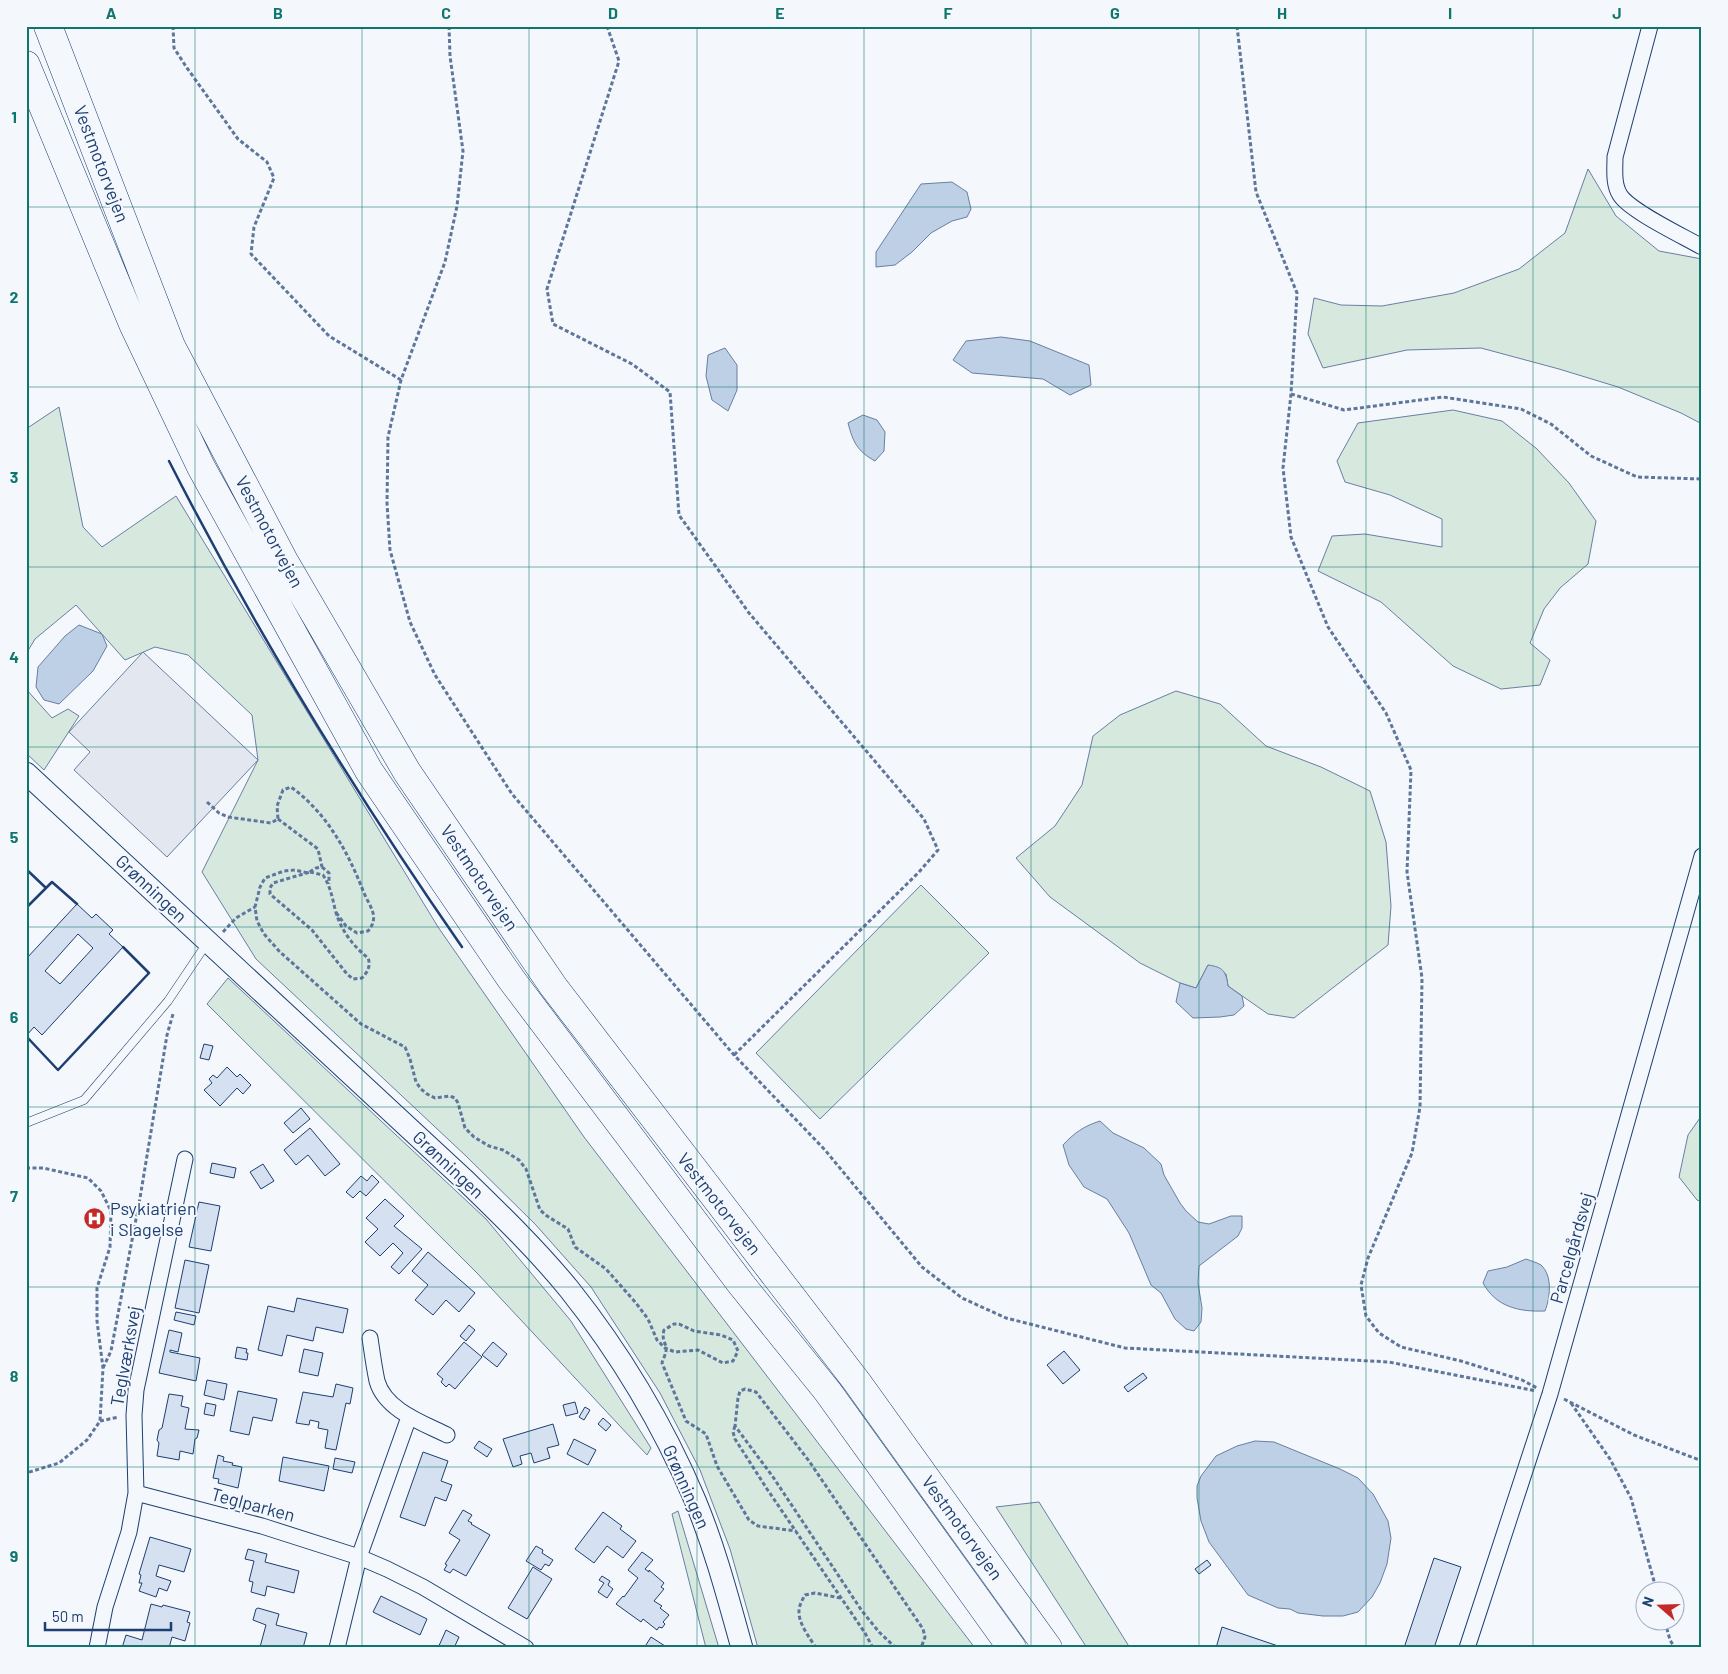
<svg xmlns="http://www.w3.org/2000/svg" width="1728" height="1674" viewBox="0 0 1728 1674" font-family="Barlow,sans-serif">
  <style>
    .green { fill: #d7e8df; stroke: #687fa3 }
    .parking { fill: #e3e8f0; stroke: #687fa3 }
    .water { fill: #bed0e5; stroke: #687fa3 }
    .building { fill: #d5e0f0; stroke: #1d3f73; fill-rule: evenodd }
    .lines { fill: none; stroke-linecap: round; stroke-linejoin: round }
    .service-casing { stroke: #1d3f73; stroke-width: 9 }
    .minor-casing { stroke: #1d3f73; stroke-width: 17 }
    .secondary-casing { stroke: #1d3f73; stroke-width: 23 }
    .motorway-casing { stroke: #1d3f73; stroke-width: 29 }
    .path { stroke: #5e769c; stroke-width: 3; stroke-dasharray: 4 2.5; stroke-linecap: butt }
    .service { stroke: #f4f7fb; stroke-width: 8 }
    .minor { stroke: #f4f7fb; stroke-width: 15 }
    .secondary { stroke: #f4f7fb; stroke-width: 21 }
    .motorway { stroke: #f4f7fb; stroke-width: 28 }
    .wall { stroke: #1d3f73; stroke-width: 2.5 }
    .grid { fill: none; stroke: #0f766e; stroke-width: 1; stroke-opacity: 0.55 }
    .labels { text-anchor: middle; stroke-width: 4; stroke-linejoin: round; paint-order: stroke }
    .street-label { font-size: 18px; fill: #1d3f73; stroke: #f4f7fb }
    .poi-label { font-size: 18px; fill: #1d3f73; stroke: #f4f7fb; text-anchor: start }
    .neatline { fill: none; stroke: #0f766e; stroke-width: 2 }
    .grid-label { font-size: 16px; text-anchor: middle; font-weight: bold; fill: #0f766e }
  </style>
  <rect width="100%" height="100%" fill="#f4f7fb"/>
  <path class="green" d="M1588,169L1616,216L1659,251L1702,259V424L1681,413L1618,387L1559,369L1481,348L1407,350L1323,368L1308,334L1314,298L1341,305L1382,306L1454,293L1519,269L1565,233Z
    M59,407L83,527L102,547L176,496L438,927L584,1137L975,1648H758L730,1549L700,1470L660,1393L591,1287L535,1224L466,1156L256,959L202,872L258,760L252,715L188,655L155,647L125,660L76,605L35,639L26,654V429Z
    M1453,410L1502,421L1537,449L1569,483L1596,521L1588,564L1560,588L1544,609L1530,643L1550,660L1540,685L1501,689L1453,666L1381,602L1318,571L1332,536L1365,534L1442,547V519L1390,495L1345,482L1337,461L1358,423Z
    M26,689L52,718L68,709L79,716L44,770L26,753Z
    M1176,691L1220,704L1266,746L1321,767L1370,791L1386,842L1391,906L1388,945L1294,1018L1268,1014L1228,986L1226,974L1208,965L1196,988L1180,983L1140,963L1050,897L1016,858L1055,826L1082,785L1093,736L1120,715Z
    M921,885L989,953L820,1119L756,1053Z
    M228,978L486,1219L571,1321L651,1448L647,1455L477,1273L207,1004Z
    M1702,1115V1202L1697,1200L1679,1177L1688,1135Z
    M1039,1502L1130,1648H1087L996,1507Z
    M678,1511L719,1648H706L672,1514Z"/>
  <path class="parking" d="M143,652L258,760L167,857L74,770L90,752L69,732Z"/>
  <path class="water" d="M952,182L967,192L971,209L967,217L952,221L931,233L912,252L895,265L876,267V252L921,184Z
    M1001,337L1030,341L1089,365L1091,385L1070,395L1043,379L972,373L953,360L966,341Z
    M725,348L737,365V390L728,411L712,400L706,376L708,355Z
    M863,415L877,420L885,432L884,451L875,461C857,451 853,442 848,423Z
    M79,625L102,634L107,646L93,671L59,704L44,700L36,687L38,667L65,636Z
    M1208,965C1223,967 1226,971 1228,986L1242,996L1244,1006L1234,1015L1220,1017L1193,1018L1176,1002L1180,983L1196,988Z
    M1100,1121L1113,1133L1144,1148L1161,1164L1164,1175L1180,1203L1186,1211L1198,1222L1209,1224L1231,1216H1242V1228L1238,1236L1199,1266L1198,1283L1202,1308L1201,1322L1194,1331L1186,1329L1175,1319L1161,1293L1151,1285L1129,1233L1107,1199L1084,1187L1069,1165L1063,1145C1074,1133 1084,1126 1100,1121Z
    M1526,1259C1531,1261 1536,1262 1541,1265C1553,1276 1550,1298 1545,1311C1519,1312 1496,1307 1483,1283L1488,1271L1507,1267Z
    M1255,1441L1274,1442L1340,1469L1358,1478L1373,1494L1388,1521L1391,1538L1387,1564L1380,1583L1372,1597L1358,1612L1343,1616H1323L1298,1613L1290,1609L1278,1608L1248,1595L1209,1542L1201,1521L1197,1498V1486L1201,1476L1216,1456L1237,1446Z"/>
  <path class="building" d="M77,904L92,918L96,914L113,930L109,934L123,947L42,1035L34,1027L26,1036V959ZM78,934L93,948L60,984L45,971Z
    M204,1044L213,1046L209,1060L200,1058Z
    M227,1067L237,1077L240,1074L251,1085L243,1094L237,1088L220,1106L204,1090L212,1083L209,1079L213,1075L217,1078Z
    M301,1108L310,1119L293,1133L284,1123Z
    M310,1128L340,1164L325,1176L308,1155L296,1165L284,1150Z
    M212,1163L236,1168L234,1178L210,1173Z
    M263,1164L274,1181L261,1189L250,1172Z
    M372,1175L379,1182L366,1196L360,1191L353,1198L346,1192L361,1176L367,1181Z
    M385,1199L404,1216L394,1226L422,1249L399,1274L391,1267L403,1253L393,1243L380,1256L365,1242L378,1229L366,1218Z
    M199,1202L220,1206L211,1251L189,1247Z
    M428,1252L475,1293L459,1312L446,1300L433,1315L415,1300L428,1285L412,1271Z
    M185,1260L209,1265L199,1313L175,1308Z
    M297,1298L348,1309L343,1333L316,1327L313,1341L287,1335L282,1356L258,1350L268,1306L294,1312Z
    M176,1312L196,1316L194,1325L174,1320Z
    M469,1325L475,1330L466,1341L460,1336Z
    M169,1330L182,1333L178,1352L170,1350V1352L200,1358L196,1381L159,1373Z
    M464,1342L482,1357L455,1389L449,1384L446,1387L441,1382L443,1379L437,1374Z
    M493,1342L507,1354L497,1367L482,1355Z
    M237,1347L247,1349L246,1353H248L247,1360L235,1358Z
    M304,1349L323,1353L318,1376L299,1372Z
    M1064,1351L1080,1370L1063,1384L1047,1365Z
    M1143,1373L1147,1378L1128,1392L1124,1387Z
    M207,1380L227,1384L224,1400L204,1395Z
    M336,1384L353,1388L350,1404L346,1403L336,1450L325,1448L328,1430L318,1428L319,1422L310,1420L309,1425L296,1423L303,1392L333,1397Z
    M238,1391L277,1399L272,1421L253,1417L249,1435L230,1431Z
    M169,1394L183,1396L181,1406L189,1408L185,1429L199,1430L197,1438L195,1439L193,1454L180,1451L179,1460L157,1456L159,1443L157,1440L159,1430L162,1428Z
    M575,1402L578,1413L566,1416L563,1405Z
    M206,1403L216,1405L214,1416L204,1414Z
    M585,1407L590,1410L584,1420L579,1417Z
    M603,1418L611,1425L606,1431L598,1424Z
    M553,1424L559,1445L547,1448L550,1458L534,1463L531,1453L520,1456L522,1464L513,1467L503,1439Z
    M574,1439L596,1450L588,1465L567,1454Z
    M479,1441L492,1449L487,1457L474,1448Z
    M423,1452L448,1461L441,1481L452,1485L446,1501L435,1497L425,1526L400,1517Z
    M218,1455L224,1457L223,1461L233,1463L232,1465L242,1467L238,1488L218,1483L219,1479L213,1478Z
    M283,1457L329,1466L324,1491L279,1481Z
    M335,1458L355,1462L352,1473L333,1469Z
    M463,1510L472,1515L468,1521L472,1523L471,1524L490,1535L466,1576L453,1569L450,1573L444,1570L447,1565L445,1564L460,1540L449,1533Z
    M603,1512L622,1526L620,1529L636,1541L623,1558L607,1546L594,1563L575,1549Z
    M150,1537L191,1549L184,1572L159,1565L156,1576L171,1581L167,1591L159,1588L156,1597L139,1591L142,1583H139L141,1575L139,1574Z
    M536,1546L543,1550L542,1553L553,1560L549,1566L545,1564L541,1570L526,1561Z
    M248,1549L267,1554L265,1562L299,1571L294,1593L267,1586L265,1596L251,1592L253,1582L249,1581L254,1561L245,1559Z
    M642,1552L653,1560L645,1569L649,1572V1570L664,1583L661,1587L664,1589L654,1601L662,1606L660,1608L669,1615L663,1622L665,1624L662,1628L659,1627L657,1630L643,1619L641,1622L616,1604L623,1596L624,1597L638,1578L628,1570Z
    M1434,1558L1461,1567L1434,1648H1404Z
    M1207,1560L1211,1565L1199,1574L1195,1569Z
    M533,1567L552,1579L527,1619L508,1608Z
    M602,1576L610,1581L608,1585L613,1589L607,1598L598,1592L604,1583L599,1580Z
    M381,1596L427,1619L420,1635L373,1612Z
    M151,1604L162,1607L163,1605L190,1612L187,1622L190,1623L185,1641L172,1637L169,1648H122L126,1635L142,1640Z
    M258,1608L279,1614L276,1625L307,1633L303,1648L260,1647L266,1625L253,1620L256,1609Z
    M1222,1627L1284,1648H1216Z
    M446,1630L459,1637L454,1648H438Z
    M651,1637L665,1646L663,1648H644Z"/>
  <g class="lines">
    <defs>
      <path id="service" d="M26,1123L84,1100L168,1001L207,943"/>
      <path id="minor" d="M1650,26L1615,157C1615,169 1613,184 1620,195C1630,211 1683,236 1702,247
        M370,1338C372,1352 374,1367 377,1381C385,1410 423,1423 447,1435
        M136,1493L262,1526L359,1557L387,1569L423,1587L526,1648
        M97,1648L105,1607L129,1532L136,1493L134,1415L136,1390L185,1159
        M337,1648L359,1557L409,1417
        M1467,1648L1550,1394L1702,856"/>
      <path id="secondary" d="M26,773L467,1182C502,1216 538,1251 569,1289C620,1353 663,1425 695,1500C715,1548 728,1598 742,1648"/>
      <path id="motorway" d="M48,26L171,346L284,561L407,772L553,986L857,1382L1048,1648
        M26,65L133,324L201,467L369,771L511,979L741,1284L828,1392L1012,1648"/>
    </defs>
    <use href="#service" class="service-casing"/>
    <use href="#minor" class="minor-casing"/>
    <use href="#secondary" class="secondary-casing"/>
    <use href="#motorway" class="motorway-casing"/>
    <path class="path" d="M173,26L174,48L187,68L238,139L267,162L274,178L254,227L251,254L329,336L401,380
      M449,26L450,56L463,151L457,206L445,262L401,380L388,437L387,503L390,550L410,622L435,675L512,794L734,1055L825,1150L922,1267L962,1298L1006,1318L1125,1348L1389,1362L1536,1391
      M607,26L619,61L547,289L553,324L632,364L670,392L679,515L749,613L924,819L938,850L919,872L734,1055
      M1237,26L1256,192L1297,293L1291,394L1283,468L1291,537L1328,627L1386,713L1411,770L1407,872L1422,978L1420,1107L1412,1153L1368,1258L1361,1285L1366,1316L1379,1333L1401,1347L1461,1361L1522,1380L1537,1388
      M1291,394L1344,410L1443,397L1521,409L1551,424L1591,456L1637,477L1702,479
      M207,802L219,813L228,817L271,823L278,819L277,806L283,790L291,787C327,813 348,852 364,893C370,907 380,917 368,931L357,933L346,926L335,911
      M278,819L318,849L322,867L316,868L308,873L295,870L284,871L265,878L260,887L255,907L257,921L264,934L280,952L361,1024L405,1047L410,1059L416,1082L421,1089L427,1094L435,1098L450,1096L455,1098L458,1103L465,1128L474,1137L489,1146L503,1150L519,1160L526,1169L540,1210L547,1216L568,1229L575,1247L606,1269L636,1303L648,1319L657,1340L665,1348L675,1352L698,1350L723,1363L733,1361L738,1351L733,1340L721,1335L694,1331L679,1324H674L664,1330C661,1341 667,1343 666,1351C666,1354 663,1359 662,1363L686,1421L706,1434L717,1466L749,1520L758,1526L796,1531
      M322,867L329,873V884
      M310,872L323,875C330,886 332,896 335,909C340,929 352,945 368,958C371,965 368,972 362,978L353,979L347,974L312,930L270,894V888L273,883Z
      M223,932L236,918L255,907
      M26,1168H43L88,1178L101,1191L111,1211L110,1247L97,1288V1321L103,1368L100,1421L87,1440L59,1463L26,1473
      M103,1368L111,1351L140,1198L167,1035L173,1014
      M1564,1399L1634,1435L1702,1461
      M1571,1403L1610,1459L1631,1498L1657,1592
      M100,1421L119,1417
      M735,1426L733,1432L735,1439L767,1489L865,1633L873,1648
      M1665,1622L1670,1640L1675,1648
      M816,1648C810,1638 798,1623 799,1611C799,1606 802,1600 805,1595L815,1593L840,1598
      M896,1648L879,1632L862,1611L773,1477L735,1426L738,1398L740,1391L745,1389L756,1392L809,1461L923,1629L925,1637L921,1648"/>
    <use href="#service" class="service"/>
    <use href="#minor" class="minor"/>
    <use href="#secondary" class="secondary"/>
    <use href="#motorway" class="motorway"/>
    <path class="wall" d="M169,461C254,628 355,793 462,947
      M26,869L46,888
      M26,908L52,882L77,904
      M26,1036L58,1070L149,973L123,947"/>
  </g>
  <path class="grid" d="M195,26V1648M362,26V1648M529,26V1648M697,26V1648M864,26V1648M1031,26V1648M1199,26V1648M1366,26V1648M1533,26V1648M26,207H1702M26,387H1702M26,567H1702M26,747H1702M26,927H1702M26,1107H1702M26,1287H1702M26,1467H1702"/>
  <defs>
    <symbol id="hospital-disc" viewBox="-11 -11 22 22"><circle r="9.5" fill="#c62828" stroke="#f4f7fb"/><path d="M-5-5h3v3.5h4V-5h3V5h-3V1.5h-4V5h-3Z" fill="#fff"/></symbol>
  </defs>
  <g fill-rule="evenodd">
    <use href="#hospital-disc" x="82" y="1206" width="25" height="25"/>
  </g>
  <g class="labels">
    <g class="street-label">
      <text transform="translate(101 164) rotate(69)" y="6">Vestmotorvejen</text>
      <text transform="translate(269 532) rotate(62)" y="6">Vestmotorvejen</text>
      <text transform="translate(479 878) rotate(56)" y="6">Vestmotorvejen</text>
      <text transform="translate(151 889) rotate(43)" y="6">Grønningen</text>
      <text transform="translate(448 1165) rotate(43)" y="6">Grønningen</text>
      <text transform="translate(719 1204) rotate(52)" y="6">Vestmotorvejen</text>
      <text transform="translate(1572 1248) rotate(-74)" y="6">Parcelgårdsvej</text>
      <text transform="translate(126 1356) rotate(-80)" y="6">Teglværksvej</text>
      <text transform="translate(686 1487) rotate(66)" y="6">Grønningen</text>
      <text transform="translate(253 1505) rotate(15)" y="6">Teglparken</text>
      <text transform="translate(962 1528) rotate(54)" y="6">Vestmotorvejen</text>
    </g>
    <g class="poi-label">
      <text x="110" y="1215">Psykiatrien<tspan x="110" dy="21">i Slagelse</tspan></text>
    </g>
  </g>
  <rect width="1728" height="1674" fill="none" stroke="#f4f7fb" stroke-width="55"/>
  <g transform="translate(1660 1606) rotate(290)"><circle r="24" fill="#f4f7fb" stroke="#9eadc5"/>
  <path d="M0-4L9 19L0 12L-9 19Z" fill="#c62828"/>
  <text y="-8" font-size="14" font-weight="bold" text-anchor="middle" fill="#1d3f73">N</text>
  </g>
  <path d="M45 1622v8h126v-8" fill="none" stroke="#1d3f73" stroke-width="2.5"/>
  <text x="52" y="1622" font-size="15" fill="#1d3f73" stroke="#f4f7fb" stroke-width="4" paint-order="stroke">50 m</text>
  <rect x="28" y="28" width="1672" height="1618" class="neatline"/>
  <g class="grid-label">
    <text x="111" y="19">A</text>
    <text x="278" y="19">B</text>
    <text x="446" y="19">C</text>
    <text x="613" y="19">D</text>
    <text x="780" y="19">E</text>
    <text x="948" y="19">F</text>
    <text x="1115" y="19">G</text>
    <text x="1282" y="19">H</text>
    <text x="1450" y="19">I</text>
    <text x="1617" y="19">J</text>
    <text x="14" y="123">1</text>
    <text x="14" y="303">2</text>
    <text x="14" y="483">3</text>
    <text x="14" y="663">4</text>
    <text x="14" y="843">5</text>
    <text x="14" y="1023">6</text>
    <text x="14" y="1202">7</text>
    <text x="14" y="1382">8</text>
    <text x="14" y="1562">9</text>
  </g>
</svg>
